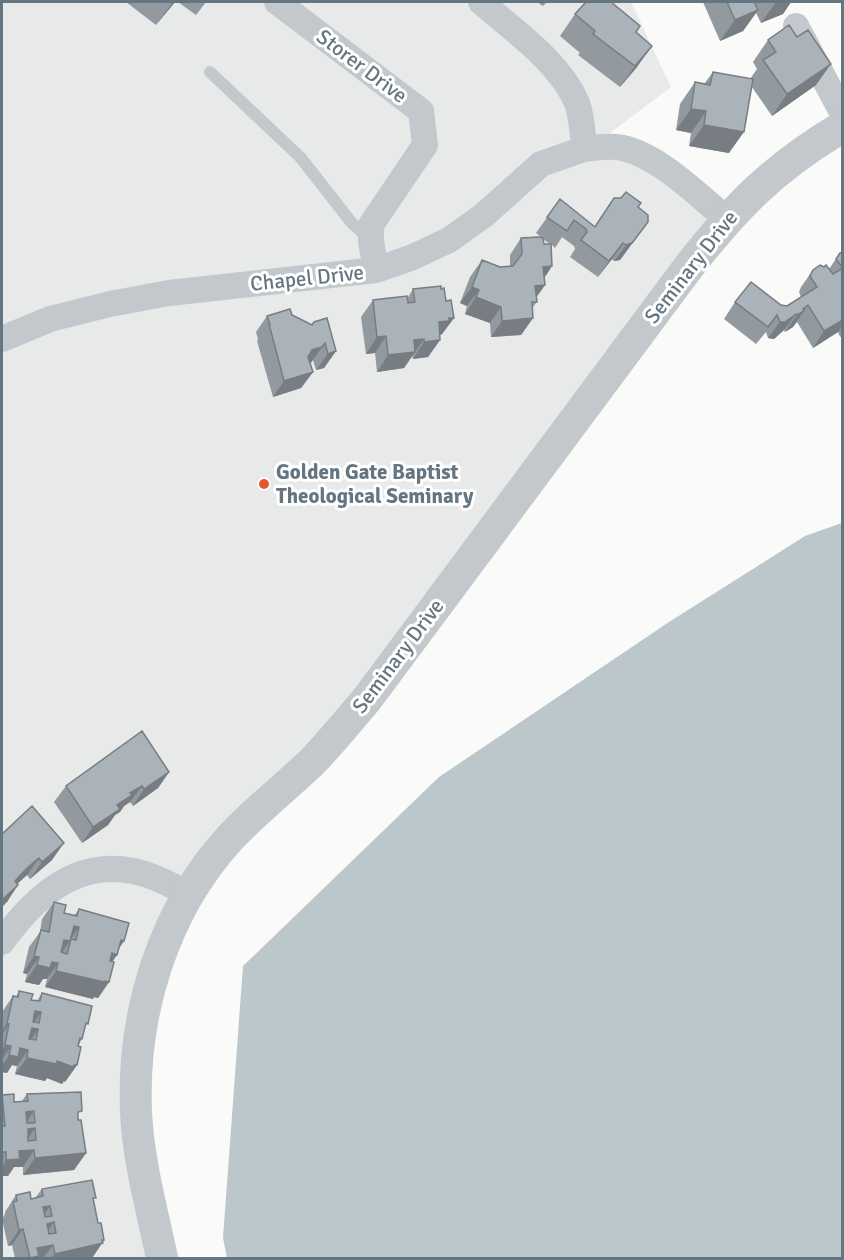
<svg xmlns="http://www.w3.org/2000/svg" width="844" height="1260" viewBox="0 0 844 1260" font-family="Signika,sans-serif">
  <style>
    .built { fill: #e8e9e9 }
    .water { fill: #bbc7cb }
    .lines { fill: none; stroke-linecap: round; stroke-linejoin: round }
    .service { stroke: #c3c8cc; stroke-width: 12 }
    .minor { stroke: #c3c8cc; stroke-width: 26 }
    .tertiary { stroke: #c3c8cc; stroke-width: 32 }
    .wall { fill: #929a9f; fill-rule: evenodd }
    .shaded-wall { fill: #777d82 }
    .building { fill: #aab3b9; stroke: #777d82; stroke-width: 1.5; fill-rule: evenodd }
    .poi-dot { fill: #e4572e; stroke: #fff; stroke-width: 2 }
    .labels { text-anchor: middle; stroke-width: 6; stroke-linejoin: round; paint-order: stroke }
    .street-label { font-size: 21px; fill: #657683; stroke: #fff }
    .poi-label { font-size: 21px; font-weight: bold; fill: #657683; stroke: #fff; text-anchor: start }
  </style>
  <rect width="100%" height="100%" fill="#fafaf8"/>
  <path class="built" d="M2,2H631L671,87L598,142L727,219L367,699L191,885L145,1024L141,1115L164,1258H2Z"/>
  <path class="water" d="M842,523V1258H227L223,1238L243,966L439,777L669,622L805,536Z"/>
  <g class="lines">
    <path class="service" d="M210,72L301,158L351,222L370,240"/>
    <path class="minor" d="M277,2L421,111L425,145L371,225V241L376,270
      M481,2C513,30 560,62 577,103C582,117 583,134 584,149C595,148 607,146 617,147C656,152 697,195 727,219
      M796,26L842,112
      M2,339L50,319L110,304L169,293L376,270L413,257L449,240L484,215L541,164L584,149
      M2,942C33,899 74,859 133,871C153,875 171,885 189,894"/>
    <path class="tertiary" d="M162,1258C152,1210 138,1160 136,1111C132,1014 163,911 230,838C256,810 286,787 313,761C332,741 349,720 367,699L687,269C736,206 773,168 842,127"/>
  </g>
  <path class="wall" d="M126,2H175L156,25Z
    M178,2H206L196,15Z
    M537,2H547L543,6Z
    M703,2H791L783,14L761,23L756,13L743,31L720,41Z
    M575,14L640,26L636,32L637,67L620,87L578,55L580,53L560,36Z
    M797,37L816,85L772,116L752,87L729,153L689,146L691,133L676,130L680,104L695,82L704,84L713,72L750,79L757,69L753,62L768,40Z
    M614,198L638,207L636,238L620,260L614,261L612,259L598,277L570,257L575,249L574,246L562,237L555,248L551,244L552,266L544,278L545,285L536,297L537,302L532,308L533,318L521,335L491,337L490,323L465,314L467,306L460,303L470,277L482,260L500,267L510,266V255L521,238L541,237L536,233L560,199L594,227ZM543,239L550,244H544Z
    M843,252V335L840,337L838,332L813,348L797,322L793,327L785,332L784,330L774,339L768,338L766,332L756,344L724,319L735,302L787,306L801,297L799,292L801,287L813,270L829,269L840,253Z
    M413,289L446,301L454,318L442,334L440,335V340L428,357L413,359L412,356L404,368L377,372L375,353L366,354L361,317L373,300L407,299Z
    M292,315L312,325L314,322L336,351L324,368L316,370L313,360L310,364L313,372L301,388L273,397L257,341L258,339L256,332L267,316Z
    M169,772L158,788L133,806L130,802L124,806L120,812L115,815L108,825L82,843L54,802L66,786Z
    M2,834L52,860L30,879L27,875L17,884L7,902Z
    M54,902L64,913L74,916L79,909L124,941L119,948L112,962L109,982L98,998L94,997L93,999L45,987L47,979H43L39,985L25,982L27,974L23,973L29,947L40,932L42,919Z
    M19,991L31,1000L37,1001L42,993L85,1028L82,1039L79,1044L77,1065L65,1082L64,1081L62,1084L47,1078L45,1081L15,1074L17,1066L12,1065L7,1073L2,1072V1012L13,996L16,997Z
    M27,1094L78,1117L86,1153L74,1170L23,1175V1167H14L8,1176H2V1095L14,1102L22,1101Z
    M42,1189L93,1201L103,1242L92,1258H15L12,1245L8,1246L2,1219L5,1214V1212L16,1195L31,1199L35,1198Z"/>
  <path class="shaded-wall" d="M173,2H175L156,25Z
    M776,2H791L783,14L761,23Z
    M758,10L743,31L720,41L735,20Z
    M652,46L637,67L620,87L635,66Z
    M831,64L816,85L772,116L787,94Z
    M691,109L706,111L691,133L676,130Z
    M704,125L744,132L729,153L689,146Z
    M648,222L620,260L614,261L626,245Z
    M623,243L612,259L598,277L609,261Z
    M552,266L541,283L543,267Z
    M545,285L533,302L535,286Z
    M472,287L479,290L467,306L460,303Z
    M476,297L501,307L490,323L465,314Z
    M808,305L793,327L785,332L797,315L803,309Z
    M796,314L784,330L774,339L768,338L780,322Z
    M449,318H454L442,334L440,335L439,322Z
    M533,318L521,335L491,337L502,321Z
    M843,320V326L838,332L813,348L824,331Z
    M386,336L375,353L366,354L377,337Z
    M424,339L404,368L377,372L388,355L414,340Z
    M440,340L428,357L413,359L424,342Z
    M322,347L310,364L300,367L312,350Z
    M336,351L324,368L316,370L328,354Z
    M313,372L301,388L273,397L284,381Z
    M169,772L158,788L133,806L144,789Z
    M142,786L130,802L124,806L120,812L115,815L108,825L82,843L93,827L130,793Z
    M64,843L52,860L30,879L42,862Z
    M39,858L27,875L16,885L15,881Z
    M18,885L7,902L2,907V900Z
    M74,926L79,927L59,957L53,956Z
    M121,940L124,941L115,954L117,955L106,971L100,970Z
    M34,956L39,957L27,974L23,973Z
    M52,962L58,963L47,979H43L39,985L25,982L37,965Z
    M56,971L109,982L98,998L94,997L93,999L45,987Z
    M35,1011L41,1012L30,1029Z
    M7,1023L9,1024L2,1035V1031Z
    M32,1028L38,1029L27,1046Z
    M5,1045L11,1046L2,1060V1050Z
    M20,1048L28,1050L17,1066L12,1065L7,1073L2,1072V1066L9,1055Z
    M27,1058L57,1061L77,1065L65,1082L64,1081L62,1084L47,1078L45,1081L15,1074Z
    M34,1111L22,1128L26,1112Z
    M35,1128L24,1145L28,1129Z
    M34,1150L23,1167H14L8,1176H2V1167L6,1160L19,1151Z
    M86,1153L74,1170L23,1175L35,1158Z
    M50,1206L39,1222L43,1207Z
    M54,1222L42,1239L47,1224Z
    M23,1229L12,1245L8,1246L19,1230Z
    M104,1240L92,1258H51L55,1254Z
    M53,1245L43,1258H30L37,1248Z"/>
  <path class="building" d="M586,2H611L640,26L636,32L652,46L635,66L593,34L595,31L575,14Z
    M727,2H754L758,10L735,20Z
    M789,25L797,37L808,30L831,64L787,94L763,60L776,52L768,40Z
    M713,72L753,79L744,132L704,125L706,111L691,109L695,82L710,85Z
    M626,192L641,203L638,207L648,215V222L632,243L626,245L623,243L609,261L581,240L587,232L586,229L574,220L567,231L547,217L560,199L595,227L614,198H621Z
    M539,237L543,238L544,244H551L552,266L543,267L545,285L535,286L537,302H532L533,318L502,321L501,307L476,297L479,290L472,287L482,260L500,267L513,266L522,254L521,238Z
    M843,252V268L836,259L840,253Z
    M820,265L824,267L826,265L833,274L843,268V320L824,331L808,305L803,309L804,311L797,315L796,314L785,322H780L777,315L768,327L735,302L751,282L781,305L787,306L817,287L810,276L813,270Z
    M441,286V289L444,288L446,301L451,300L454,318H449V321L439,322L440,340L424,342V339L414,340L415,352L388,355L386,336L377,337L373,300L407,296L408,303L415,302L413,289Z
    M290,309L292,315L312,325L314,322L327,318L336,351L328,354L325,343L322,347L312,350L308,357L313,372L284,381L269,324H270L267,316Z
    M142,731L169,772L144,789L142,786L130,793L132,795L117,805L120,809L93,827L66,786Z
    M32,806L64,843L42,862L39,858L27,868L15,881L18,885L2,900V834Z
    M54,902L66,905L64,913L77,916L79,909L129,923L124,941L121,940L117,955L112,953L110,961L114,962L109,982L105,981L104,982L56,971L58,963L52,962L50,968L37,965L39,957L34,956L41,930L49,932ZM74,926L79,927L76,940L71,939L67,954L61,952L64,940L70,941Z
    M19,991L33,994L31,1000L40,1001L42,993L92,1006L88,1024L86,1023L82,1039L80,1038L78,1046L81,1047L77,1065H74L73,1067L57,1061V1064L27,1058L28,1050L20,1048L18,1057L9,1055L11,1046L5,1045L9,1024L7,1023L13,996L18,997ZM35,1011L41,1012L39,1023L33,1022ZM32,1028L38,1029L36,1040L29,1039Z
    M81,1092L82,1111L78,1112V1120H81L86,1153L35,1158L34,1150L19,1151L20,1159L6,1160V1152H2V1126H5L2,1095L14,1094V1102L28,1101L27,1094ZM34,1111L35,1123H27L26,1112ZM35,1128L36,1140L28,1141V1129Z
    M92,1180L96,1198H93L98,1223H101L104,1240H102L103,1243L55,1254L53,1245L37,1248L39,1256L30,1258L23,1229L19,1230L13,1202L17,1201L16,1195L30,1192L31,1199L43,1196L42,1189ZM50,1206L52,1216L45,1217L43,1207ZM54,1222L56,1233L49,1234L47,1224Z"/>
  <circle class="poi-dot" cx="264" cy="484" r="6"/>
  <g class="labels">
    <g class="street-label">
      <text transform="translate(362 66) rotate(37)" y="7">Storer Drive</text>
      <text transform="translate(691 267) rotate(-52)" y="7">Seminary Drive</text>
      <text transform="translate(307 278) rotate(-6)" y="7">Chapel Drive</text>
      <text transform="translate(398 656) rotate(-53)" y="7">Seminary Drive</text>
    </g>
    <g class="poi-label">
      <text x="276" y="479">Golden Gate Baptist<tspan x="276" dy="24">Theological Seminary</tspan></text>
    </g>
  </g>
  <rect width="844" height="1260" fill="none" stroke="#657683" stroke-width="6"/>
</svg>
